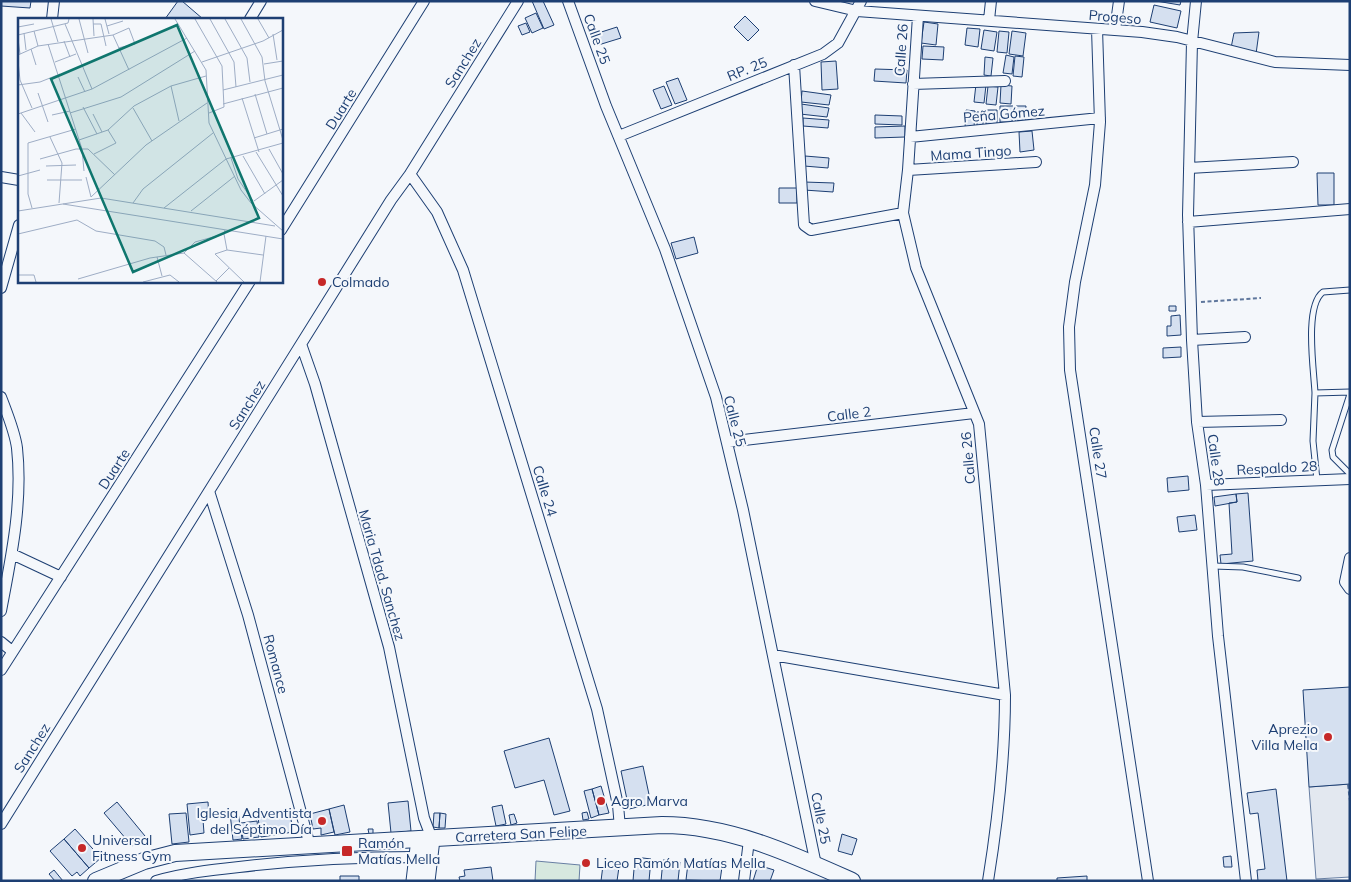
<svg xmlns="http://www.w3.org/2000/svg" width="1351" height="882" viewBox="0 0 1351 882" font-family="Mulish,sans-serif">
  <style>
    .green { fill: #d7e8df; stroke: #687fa3 }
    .parking { fill: #e3e8f0; stroke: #687fa3 }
    .building { fill: #d5e0f0; stroke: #1d3f73 }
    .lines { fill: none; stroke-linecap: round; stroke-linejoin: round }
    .lane-casing { stroke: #1d3f73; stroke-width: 7 }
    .street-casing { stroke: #1d3f73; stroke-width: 12 }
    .secondary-casing { stroke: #1d3f73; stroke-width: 17 }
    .primary-casing { stroke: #1d3f73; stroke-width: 18 }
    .path { stroke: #5e769c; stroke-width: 2; stroke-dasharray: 4 2.5; stroke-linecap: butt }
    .lane { stroke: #f4f7fb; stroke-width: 5 }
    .street { stroke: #f4f7fb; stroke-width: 10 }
    .secondary { stroke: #f4f7fb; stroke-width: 15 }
    .primary { stroke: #f4f7fb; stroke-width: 16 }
    .poi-dot { fill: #c62828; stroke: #f4f7fb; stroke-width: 2 }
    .labels { text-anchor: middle; stroke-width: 4; stroke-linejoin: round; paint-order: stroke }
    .street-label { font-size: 14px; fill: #1d3f73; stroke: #f4f7fb }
    .poi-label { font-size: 14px; fill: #1d3f73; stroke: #f4f7fb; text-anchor: start }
    .inset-road { fill: none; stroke: #9eadc5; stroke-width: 1 }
    .view { fill: #0f766e; fill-opacity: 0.15; stroke: #0f766e; stroke-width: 2.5 }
    .inset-edge { fill: none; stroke: #1d3f73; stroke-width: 2.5 }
  </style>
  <rect width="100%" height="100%" fill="#f4f7fb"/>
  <path class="green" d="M536,861L580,865L579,881H535Z"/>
  <path class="parking" d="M1350,784V877L1316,879L1309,787Z"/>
  <path class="building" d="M1,1H31L30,8L1,6Z
    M178,1H182L203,19H165Z
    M532,1H543L554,25L544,29Z
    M1156,1H1181L1180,5Z
    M1154,5L1181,11L1177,28L1150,22Z
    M536,13L543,28L532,33L525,18Z
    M745,16L759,30L748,41L734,27Z
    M924,22L938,24L936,45L921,43Z
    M526,23L530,32L522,35L518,26Z
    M617,27L621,38L595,46L592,35Z
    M967,28L980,29L978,47L965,45Z
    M984,30L997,32L994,51L981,49Z
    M999,31L1009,32L1007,53L997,52Z
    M1012,31L1026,33L1023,56L1009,54Z
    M1259,32L1256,54L1231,48L1234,33Z
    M923,46L944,47L943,60L922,59Z
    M1006,55L1014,57L1012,74L1003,73Z
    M1015,56L1024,57L1022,77L1013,76Z
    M985,57L993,58L991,76L984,75Z
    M836,61L838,89L822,90L821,62Z
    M875,69L907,70L906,83L874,81Z
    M678,78L687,100L675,104L666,82Z
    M976,84L986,85L984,103L974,102Z
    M1001,85L1012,86L1011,104L1000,103Z
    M664,86L672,105L661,109L653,90Z
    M988,86L998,87L996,105L986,104Z
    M802,91L831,95L829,105L801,102Z
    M801,104L829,108L827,117L800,114Z
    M1000,106H1013L1012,122H1000Z
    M1016,106H1026L1025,124L1015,123Z
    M966,110L975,111L974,128H965Z
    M986,110H997V124H986Z
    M977,112H983V128H977Z
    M875,115L902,116V125L875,124Z
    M803,118L829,120L828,128L803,126Z
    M905,126V137L875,138V127Z
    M1032,131L1034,150L1020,152L1019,132Z
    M805,156L829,158L828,168L804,166Z
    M1317,173H1334V205H1318Z
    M804,182L834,183L833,192L804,190Z
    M779,188H797V203H779Z
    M694,237L698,253L676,259L671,243Z
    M1169,306H1176V311H1169Z
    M1180,315L1181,335L1167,336V326H1171V316Z
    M1181,347V357L1163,358V348Z
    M1188,476L1189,490L1168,492L1167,478Z
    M1248,493L1253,561L1221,564L1220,555L1232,554L1229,503L1237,502L1236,494Z
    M1236,494L1237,502L1215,506L1214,497Z
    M1195,515L1197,530L1179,532L1177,517Z
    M1350,687V784L1309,787L1303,690Z
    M549,738L570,811L554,815L544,780L515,788L504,751Z
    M643,766L651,804L629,809L621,771Z
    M601,786L609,813L599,815L592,789Z
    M592,789L599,815L591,818L584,791Z
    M1276,789L1287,881H1258L1257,870L1265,869L1258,813L1250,814L1247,793Z
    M408,801L411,831L391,833L388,803Z
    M117,802L145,836L132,846L104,813Z
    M208,802L209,819L203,820L204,833L190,835L187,804Z
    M344,805L350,832L335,835L329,809Z
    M502,805L506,824L496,826L492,807Z
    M329,809L334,832L321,835V828L313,829L310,814Z
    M238,812L242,839L233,840L230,813Z
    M587,812L589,819L583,820L582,813Z
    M186,813L189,842L172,844L169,814Z
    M290,813L293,832L261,837L258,818Z
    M434,813H440L439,828L433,827Z
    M440,813L446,814L445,828H439Z
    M514,814L517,823L511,825L509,815Z
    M257,821L259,837L243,839L241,823Z
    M75,829L101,858L89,868L64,839Z
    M368,829H373V834H369Z
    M842,834L857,839L852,855L838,851Z
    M64,839L89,868L80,876L77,872L72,876L50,851Z
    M1231,856L1232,867H1224L1223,857Z
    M635,857L651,859L649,881H633Z
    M663,860L680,862L678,881H661Z
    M688,863L722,867L720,881L686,880Z
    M603,865L619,867L617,881H601Z
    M758,865L774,870L770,881H753Z
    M491,867L493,881H460L459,877L465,876L464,870Z
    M54,870L63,881H55L49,874Z
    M340,876H359V881H340Z
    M1087,876V881H1057V878Z"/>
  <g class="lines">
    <defs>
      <path id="lane" d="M1315,393C1314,371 1304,306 1323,292L1350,290
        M1350,394L1332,450L1333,457L1350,474
        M1317,480L1313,441L1315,393L1350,392
        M1213,566L1243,567L1298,578"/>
      <path id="street" d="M568,1L606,106L665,249L716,397L743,510L816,865
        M815,1L857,11L1142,32L1177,37L1275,62L1350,65
        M1196,1L1192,42L1188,215L1192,340L1197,422L1206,485L1218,636L1246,881
        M918,16L908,170L903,213L916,268L979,424L1005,695C1005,757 998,819 988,881
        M52,19L54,1
        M250,19L261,1
        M989,20L991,1
        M1097,29L1100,122L1095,185L1075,282L1069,327L1070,370L1148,881
        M1115,30L1119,1
        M794,65L804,225L811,230L903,213
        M913,84L1005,81
        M619,136L823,54L838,43L861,1
        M910,137L1100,118
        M1189,168L1293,162
        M908,170L1036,162
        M410,174L437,212L463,270L597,709L618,805L620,828
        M1,177L19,180
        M1188,222L1350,209
        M281,230L424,1
        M1,288L19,225
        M1192,340L1245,337
        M301,344L315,384L389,647L424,818L432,839
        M1,397C7,413 15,432 17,448C23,503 11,558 1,611
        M1197,422L1281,420
        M727,442L974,413
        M1206,485L1350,479
        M209,491L248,615L310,846
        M12,554L61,577
        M1350,558L1345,582L1350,589
        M1,642L12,651
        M773,655L1005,695
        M1,670L250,281
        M1,824L391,200L410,174L518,1
        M156,881C183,873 211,870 239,867C298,860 357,857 416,857L421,862
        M744,881L749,840"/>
      <path id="secondary" d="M414,881L419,839
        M427,881L432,839"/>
      <path id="primary" d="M96,881L144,861L175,853L662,825C729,825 792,854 852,881"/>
    </defs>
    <use href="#lane" class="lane-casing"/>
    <use href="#street" class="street-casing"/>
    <use href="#secondary" class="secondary-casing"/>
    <use href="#primary" class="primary-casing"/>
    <path class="path" d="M1201,302L1261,298
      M1348,785L1350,801"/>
    <use href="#lane" class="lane"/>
    <use href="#street" class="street"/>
    <use href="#secondary" class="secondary"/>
    <use href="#primary" class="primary"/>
  </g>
  <g class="poi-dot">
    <circle cx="322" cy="282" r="5"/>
    <circle cx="1328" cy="737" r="5"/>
    <circle cx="601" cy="801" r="5"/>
    <circle cx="322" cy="821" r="5"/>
    <circle cx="82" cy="848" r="5"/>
    <rect x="341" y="845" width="12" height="12" rx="2.5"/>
    <circle cx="586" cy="863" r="5"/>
  </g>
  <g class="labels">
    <g class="street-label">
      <text transform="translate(1115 17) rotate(5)" y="5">Progeso</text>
      <text transform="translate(597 39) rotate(70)" y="5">Calle 25</text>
      <text transform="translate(901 50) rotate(-86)" y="5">Calle 26</text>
      <text transform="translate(463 63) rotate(-58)" y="5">Sanchez</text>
      <text transform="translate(747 69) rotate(-22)" y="5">RP. 25</text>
      <text transform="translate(341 109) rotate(-58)" y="5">Duarte</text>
      <text transform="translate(1004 114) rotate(-5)" y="5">Peña Gómez</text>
      <text transform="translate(971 153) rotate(-4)" y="5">Mama Tingo</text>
      <text transform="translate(247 405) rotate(-58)" y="5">Sanchez</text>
      <text transform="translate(849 414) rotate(-7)" y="5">Calle 2</text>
      <text transform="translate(735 421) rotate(75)" y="5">Calle 25</text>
      <text transform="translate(1098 453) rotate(81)" y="5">Calle 27</text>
      <text transform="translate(968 458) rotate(-95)" y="5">Calle 26</text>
      <text transform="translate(1216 460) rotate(82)" y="5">Calle 28</text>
      <text transform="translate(1277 468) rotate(-3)" y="5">Respaldo 28</text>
      <text transform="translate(114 469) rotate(-57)" y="5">Duarte</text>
      <text transform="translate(545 491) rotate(73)" y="5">Calle 24</text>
      <text transform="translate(382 575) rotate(74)" y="5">Maria Tdad. Sanchez</text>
      <text transform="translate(276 664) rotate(75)" y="5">Romance</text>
      <text transform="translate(32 748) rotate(-58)" y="5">Sanchez</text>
      <text transform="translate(821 818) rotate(79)" y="5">Calle 25</text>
      <text transform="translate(521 834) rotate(-3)" y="5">Carretera San Felipe</text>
    </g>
    <g class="poi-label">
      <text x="332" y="287">Colmado</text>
      <text x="1318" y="734" text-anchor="end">Aprezio<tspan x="1318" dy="16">Villa Mella</tspan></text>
      <text x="611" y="806">Agro Marva</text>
      <text x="312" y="818" text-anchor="end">Iglesia Adventista<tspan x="312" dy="16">del Séptimo Día</tspan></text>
      <text x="92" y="845">Universal<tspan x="92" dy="16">Fitness Gym</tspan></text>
      <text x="358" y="848">Ramón<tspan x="358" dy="16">Matías Mella</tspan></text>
      <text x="596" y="868">Liceo Ramón Matías Mella</text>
    </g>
  </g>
  <g transform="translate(18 18)">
    <rect width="265" height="265" fill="#f4f7fb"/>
    <path class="inset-road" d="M33,1L40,24M61,1L70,35M75,1L76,18M87,1L91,16M157,1L188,52L191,105L223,172L233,185L265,213M177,1L204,48L206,89L191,95M192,1L216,44L218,69M207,1L229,40L232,64M223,1L244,39L247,63L265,122M240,1L251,20M47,6L74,71M75,6H83L88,28M89,8L105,3M0,9L16,6M16,13L20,28M6,15L8,32M255,16L259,42M0,17L50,5L51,1M95,17L111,52M0,21L2,36M46,23L52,39M30,26L64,131L66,153M13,31L18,47M0,37L20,28L95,17L111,10L117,26L100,30M0,43L2,62L14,90M37,44L58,36M184,44L245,23L265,12M246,46L265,43M60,59L67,74M0,67L22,64L42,56M153,68L161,103M205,72L265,57M20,75L30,104M237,76L249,116M224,80L241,134M205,86L265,70M65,89L79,116M115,90L134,123M3,95L17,114M52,95L103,79L177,33M0,96L74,71L169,20M75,96L84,114M34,97L52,93M32,119L44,145L41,185M236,120L265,111M61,122L90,112L116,88L153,68L188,58M10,125V176L14,190M10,125L58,111M251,131L265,156M238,134L265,178M76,136L98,125L90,112M225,138L247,176M213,140L220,161L235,183M22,141L58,131H70L97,157M208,141L265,125M28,148L58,147M0,158L22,152M68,159L73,179L128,127L189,85M29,162H64M236,183L265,162M115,185L125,171L195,115M45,186L265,221M146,190L208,141M0,193L83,180L257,208M173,193L217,158M0,216L59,202L78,213L137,223L146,229L148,237M206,216L209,232M166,235L177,224L206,216L207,212M139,239L144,258M0,257H16L18,264M60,261L132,240L166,235L199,264M198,263L211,250M125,264L152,257L161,264M226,264L197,236L209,232L245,237M242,264L248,218"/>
    <path class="view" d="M159,7L241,200L115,254L33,61Z"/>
    <rect width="265" height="265" class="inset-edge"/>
  </g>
  <rect width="1351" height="882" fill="none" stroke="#1d3f73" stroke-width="5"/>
</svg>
